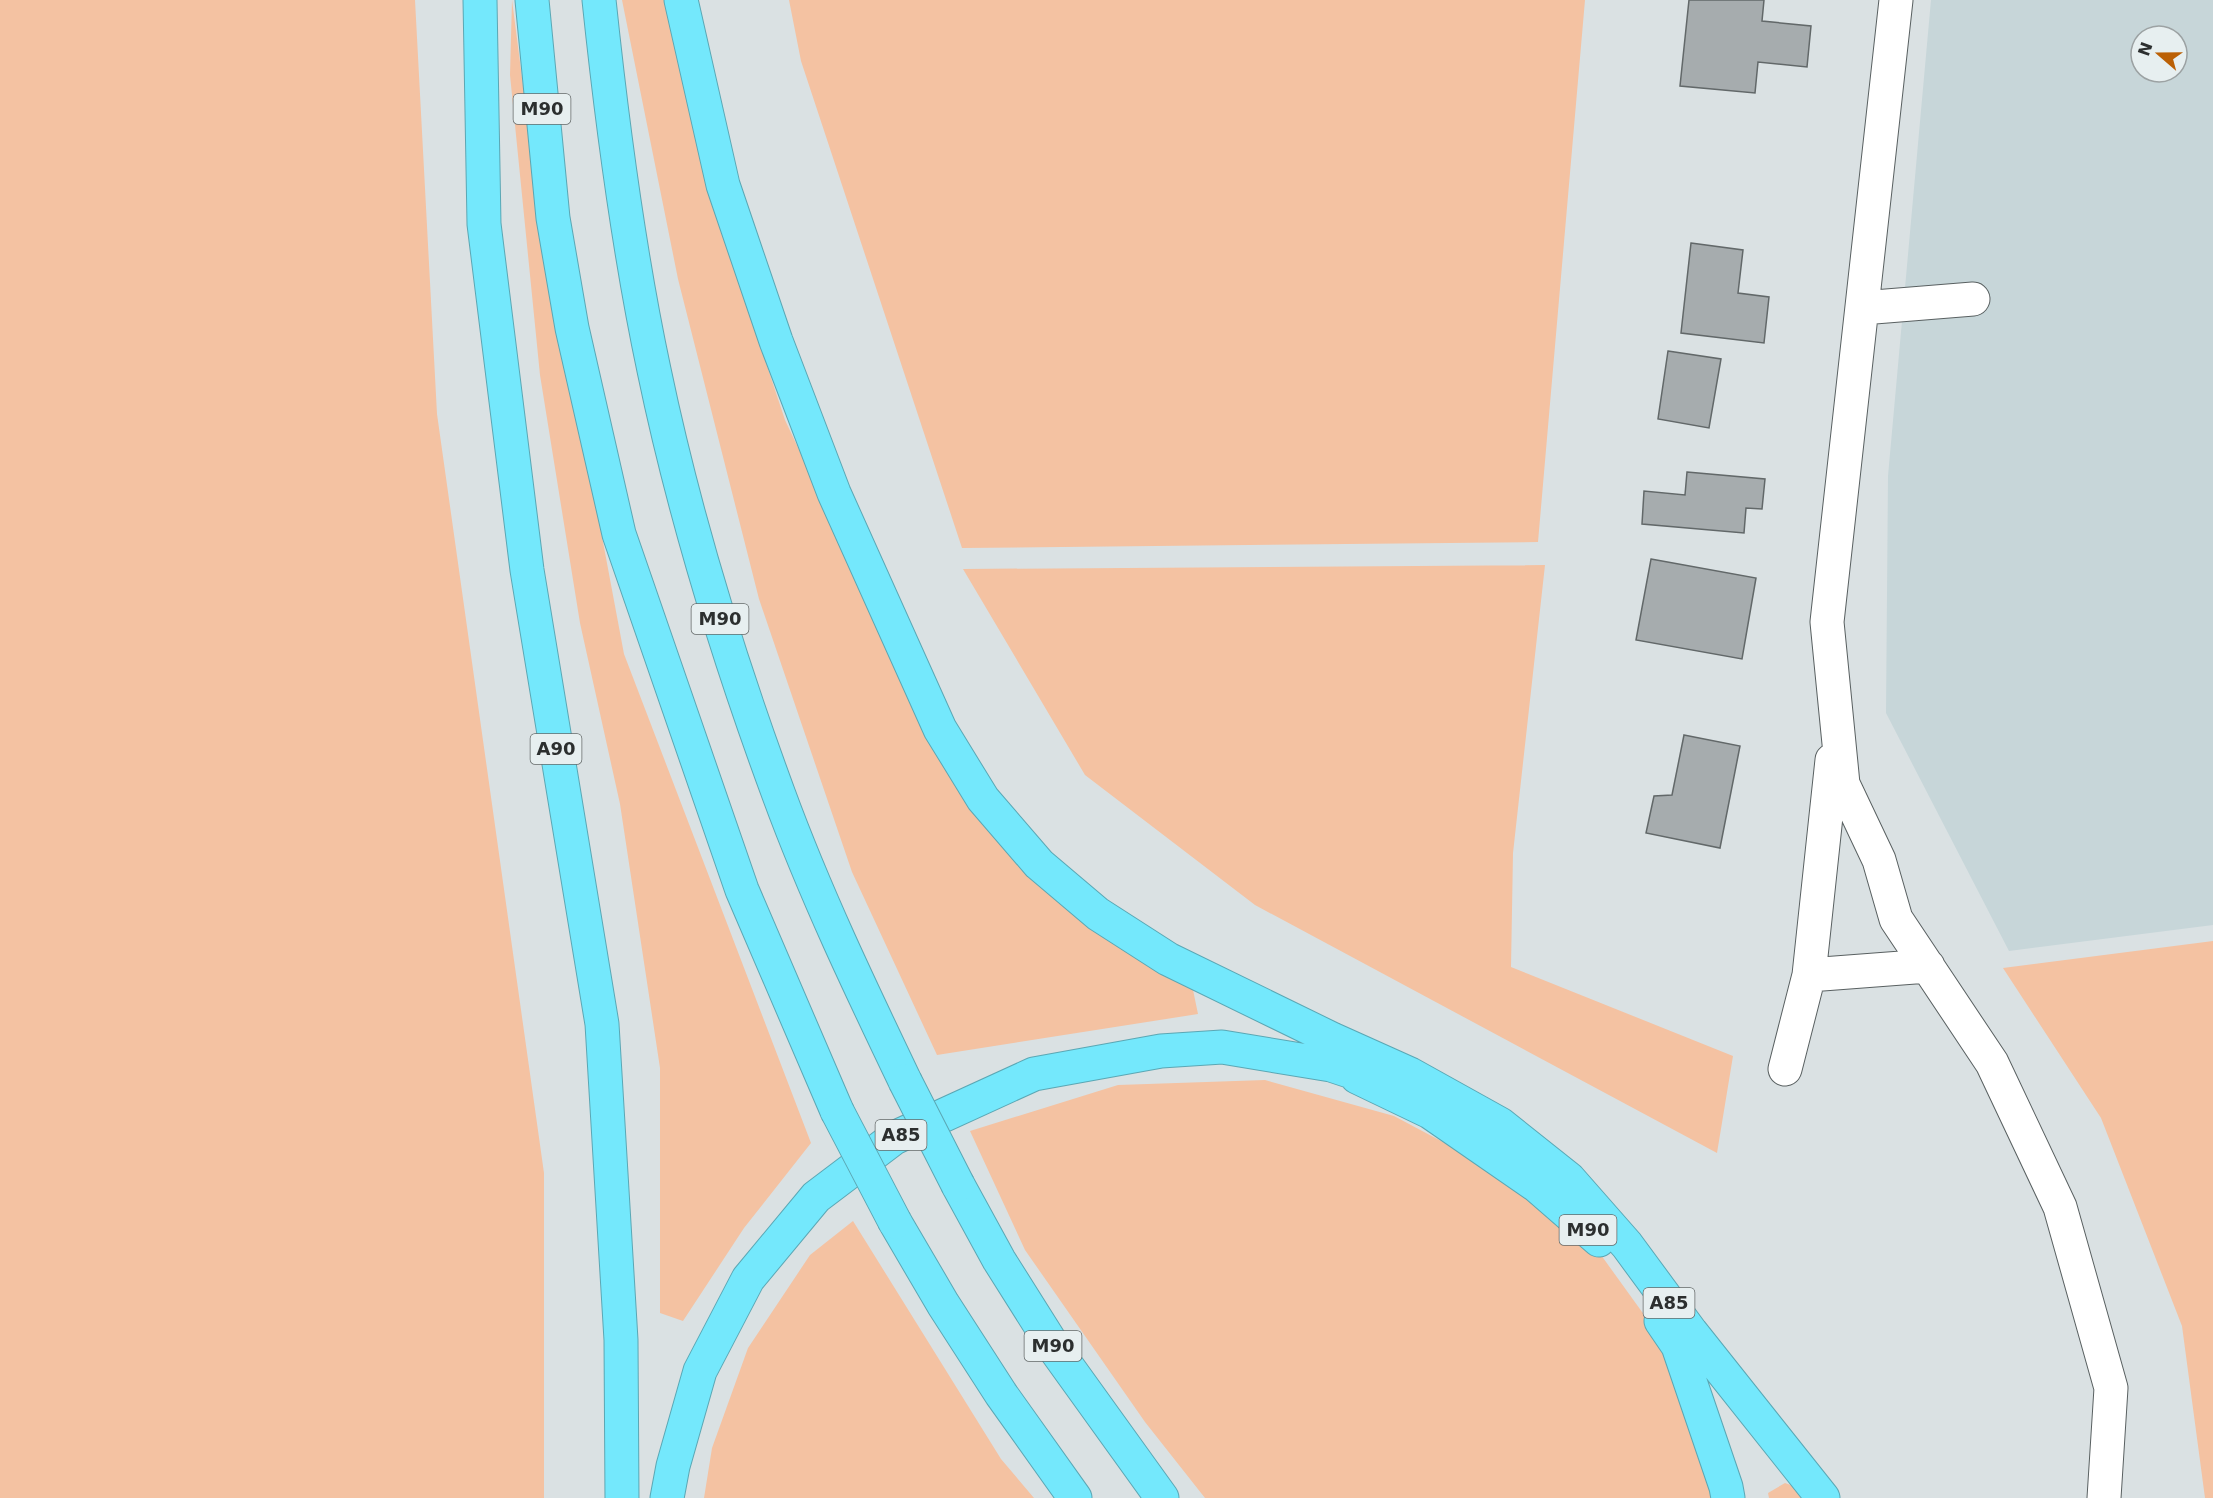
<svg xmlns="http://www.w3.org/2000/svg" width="2213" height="1498" viewBox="0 0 2213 1498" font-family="'DejaVu Sans',sans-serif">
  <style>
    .built { fill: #c7d6d9; fill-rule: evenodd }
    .green { fill: #f4c2a2 }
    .building { fill: #a6acae; stroke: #626869; stroke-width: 1.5 }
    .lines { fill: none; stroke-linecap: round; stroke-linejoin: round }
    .minor-casing { stroke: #596061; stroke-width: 35 }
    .highway-casing { stroke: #5ba7b4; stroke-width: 35 }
    .minor { stroke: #fff; stroke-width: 33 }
    .highway { stroke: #74e8fc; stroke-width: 33 }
    .highway-bridge-casing { stroke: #5ba7b4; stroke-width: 35; stroke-linecap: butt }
    .highway-bridge { stroke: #74e8fc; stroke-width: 33 }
    .labels { text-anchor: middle; stroke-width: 5; stroke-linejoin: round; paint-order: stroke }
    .shield { fill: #e7eff0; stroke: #646969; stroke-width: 1.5 }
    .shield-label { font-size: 18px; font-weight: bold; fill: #2c2f2f }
  </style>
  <rect width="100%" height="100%" fill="#dae1e3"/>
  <path class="built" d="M1931,0H2213V925L2009,951L1886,713L1888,476ZM2141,36H2177V72H2141Z"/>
  <path class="green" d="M0,0H415L437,414L544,1173V1498H0Z
    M512,0L535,179L624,654L811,1143L744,1228L683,1321L660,1313V1068L620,804L580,623L540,375L510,75Z
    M622,0H666L716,212L785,420L910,685L977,813L1192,985L1198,1014L937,1055L852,872L759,599L678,279Z
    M789,0H1585L1538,542L962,548L801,61Z
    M1545,565L1513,853L1511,967L1733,1056L1717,1153L1255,905L1085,775L963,569Z
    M2213,941V1498H2205L2182,1326L2101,1118L2003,968Z
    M1265,1080L1394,1116L1531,1189L1601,1255L1668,1348L1720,1498H1205L1145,1422L1025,1250L970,1131L1118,1085Z
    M853,1221L1001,1459L1034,1498H704L712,1448L748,1348L810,1255Z
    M1785,1483L1804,1490L1811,1498H1769L1768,1493Z"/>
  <path class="building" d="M1689,0H1764L1762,21L1811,26L1807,67L1758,62L1755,93L1680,86Z
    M1691,243L1743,250L1738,293L1769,297L1764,343L1681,333Z
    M1668,351L1721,359L1709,428L1658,419Z
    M1687,472L1765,479L1762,509L1746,508L1744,533L1642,524L1644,491L1685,495Z
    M1651,559L1756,578L1742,659L1636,640Z
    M1684,735L1740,746L1720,848L1646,833L1654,796L1672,795Z"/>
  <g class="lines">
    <defs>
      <path id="minor" d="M1896,0L1827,622L1843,784L1879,860L1896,919L1992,1063L2060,1207L2111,1388L2104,1498
        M1862,308L1973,299
        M1809,975L1928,966
        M1785,1069L1809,975L1832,760"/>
      <path id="highway" d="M480,0L484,224L527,570L602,1024L621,1340L622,1498
        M532,0L553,218L572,328L619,534L742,890L837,1111
        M599,0C612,124 628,248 654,370C684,514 728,657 779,795C815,893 860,987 905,1081
        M681,0L723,185L776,341L834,493L940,729L983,799L1039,864L1098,914L1168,959L1332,1039L1410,1074L1500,1124L1569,1179L1627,1245L1691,1332L1823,1498
        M1357,1077L1430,1112L1537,1186L1599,1240
        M958,1185L999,1260L1057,1352L1162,1498
        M895,1222L943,1304L1001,1394L1075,1498
        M1661,1321L1678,1346L1726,1487L1728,1498
        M667,1498L673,1466L700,1371L748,1279L816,1197L894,1138L1034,1074L1161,1051L1222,1047L1331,1065L1379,1081"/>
    </defs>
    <use href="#minor" class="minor-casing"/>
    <use href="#highway" class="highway-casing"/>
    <use href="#minor" class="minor"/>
    <use href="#highway" class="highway"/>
    <defs>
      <path id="highway-bridge" d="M905,1081L958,1185
        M837,1111L895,1222"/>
    </defs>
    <use href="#highway-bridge" class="highway-bridge-casing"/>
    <use href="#highway-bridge" class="highway-bridge"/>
  </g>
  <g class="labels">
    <g class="shield">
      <rect x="513.5" y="94" width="57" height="30" rx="4.5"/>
      <rect x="691.5" y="604" width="57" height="30" rx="4.5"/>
      <rect x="530.5" y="734" width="51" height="30" rx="4.5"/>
      <rect x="875.5" y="1120" width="51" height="30" rx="4.5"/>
      <rect x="1559.5" y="1215" width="57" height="30" rx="4.5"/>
      <rect x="1643.5" y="1288" width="51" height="30" rx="4.5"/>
      <rect x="1024.5" y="1331" width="57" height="30" rx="4.5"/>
    </g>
    <g class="shield-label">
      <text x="542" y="115">M90</text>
      <text x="720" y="625">M90</text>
      <text x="556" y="755">A90</text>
      <text x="901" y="1141">A85</text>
      <text x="1588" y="1236">M90</text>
      <text x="1669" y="1309">A85</text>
      <text x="1053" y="1352">M90</text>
    </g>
  </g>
  <g transform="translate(2159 54) rotate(290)"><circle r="28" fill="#e7eff0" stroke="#9ca2a3" stroke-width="1.5"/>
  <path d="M0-4.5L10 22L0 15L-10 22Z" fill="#bb6005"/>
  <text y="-9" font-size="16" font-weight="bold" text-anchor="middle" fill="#2c2f2f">N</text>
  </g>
</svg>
